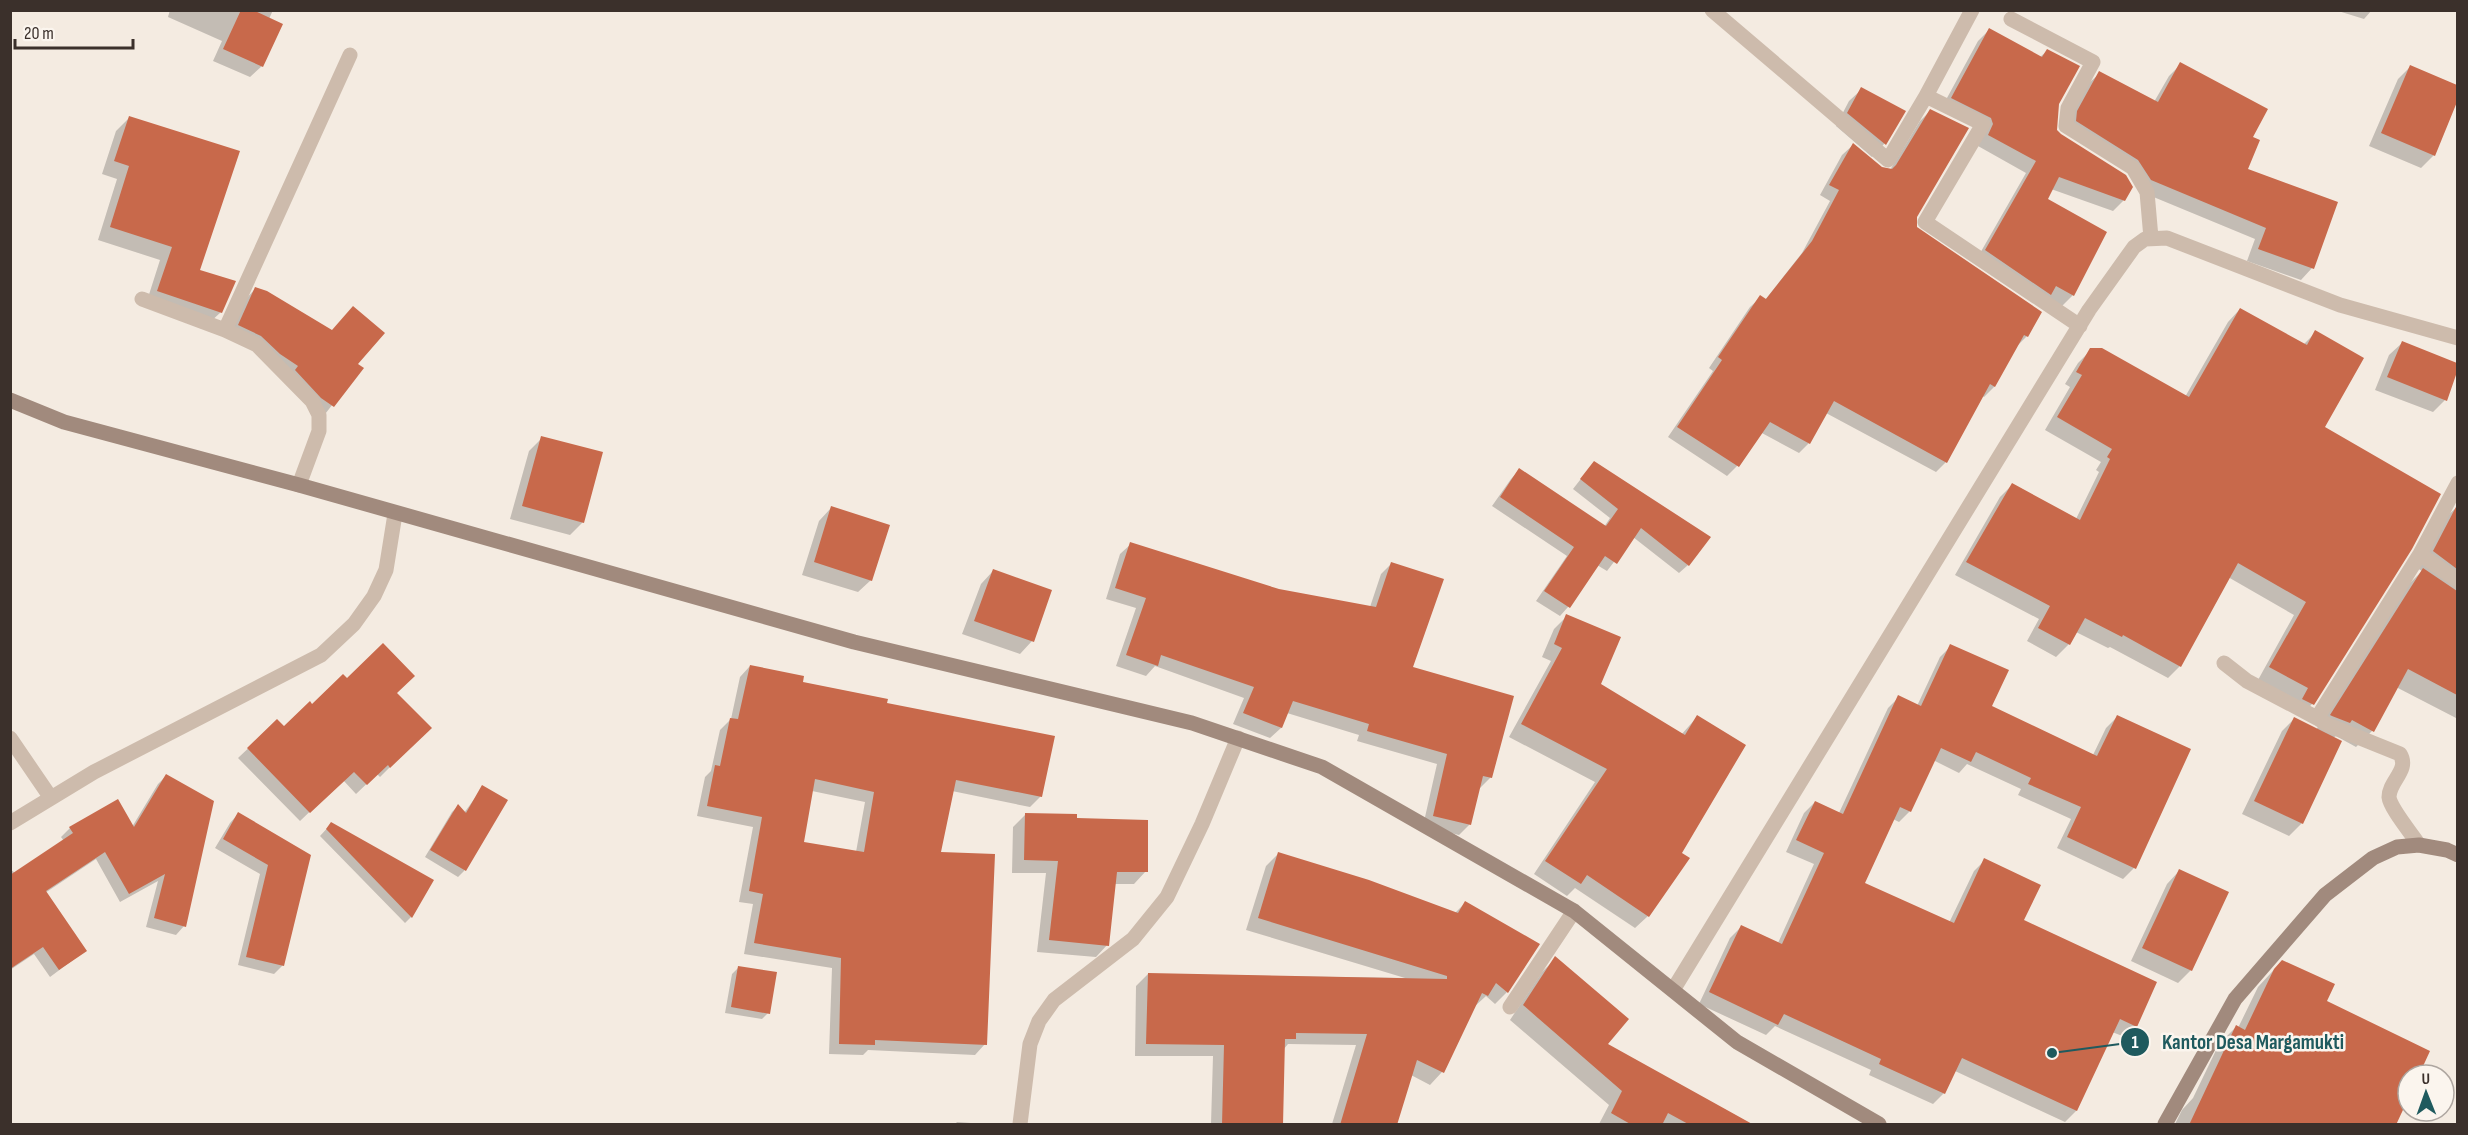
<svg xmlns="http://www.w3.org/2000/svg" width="2468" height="1135" viewBox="0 0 2468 1135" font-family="'Sofia Sans Condensed',sans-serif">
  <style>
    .shadow { fill: #0003; fill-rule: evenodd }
    .building { fill: #c8694b; fill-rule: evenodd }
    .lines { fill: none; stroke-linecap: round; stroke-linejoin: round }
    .street { stroke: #cdbbac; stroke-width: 15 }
    .secondary { stroke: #a18a7d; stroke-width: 15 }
    .leader { fill: none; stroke: #1f5a5e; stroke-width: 2 }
    .callout-dot { fill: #1f5a5e; stroke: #fbf5ee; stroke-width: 2 }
    .mark-label { font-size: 18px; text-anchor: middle; font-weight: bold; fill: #fff }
    .callout-label { font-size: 21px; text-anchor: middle; font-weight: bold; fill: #1f5a5e; stroke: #fbf5ee; stroke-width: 5; stroke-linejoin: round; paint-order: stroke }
  </style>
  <rect width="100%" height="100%" fill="#f4ebe1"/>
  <path class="shadow" d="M170,10H273L269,19L262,66L250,77L213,61L222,41L168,17Z
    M2335,10H2372L2364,19Z
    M1989,30L2040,57L2047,51L2058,103L2055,130L2124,200L2113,211L2051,189L2047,199L2073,295L2061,307L1975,262L2026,173L1978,146L1980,130L1941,109L1978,41Z
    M2181,64L2251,137L2246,170L2312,268L2301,280L2247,261L2255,239L2139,191L2127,171L2066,124L2088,84L2100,73L2154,102L2169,76Z
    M2410,67L2458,87V98L2434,155L2421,168L2369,146L2398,79Z
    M1862,89L1904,111L1884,144L1872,157L1836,126L1849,101Z
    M1930,111L1915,228L2027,336L2016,347L1994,387L1984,397L1982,396L1946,462L1936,472L1826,413L1809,443L1799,453L1760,432L1737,466L1727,476L1668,437L1713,371L1709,368L1750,307L1761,297L1765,300L1802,253L1830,201L1820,195L1842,155L1853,145L1881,169L1890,170L1920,121Z
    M129,118L199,271L221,312L208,324L146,304L160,260L98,240L117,179L102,174L116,131Z
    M255,289L361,368L322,418L250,347L228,337L244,301Z
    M2240,309L2303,345L2316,332L2323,427L2410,548L2312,704L2300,717L2258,680L2294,615L2228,577L2180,666L2168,678L2110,647L2108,648L2076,632L2069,644L2056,657L2027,641L2039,619L1955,575L2000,497L2012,485L2076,519L2099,472L2096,470L2101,462L2045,430L2070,387L2065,384L2078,363L2091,350L2185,397L2228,322Z
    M2402,343L2458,365L2445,400L2433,412L2375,390L2389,355Z
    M542,438L583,522L570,535L510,519L529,451Z
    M1594,462L1688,565L1679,573L1633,537L1607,571L1597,565L1568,607L1560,616L1536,601L1567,556L1492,506L1511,479L1519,470L1604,527L1610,518L1573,489Z
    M2458,506V717L2456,718L2396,687L2372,731L2356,747L2336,736L2333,738L2302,823L2289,836L2242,814L2282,731L2294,719L2316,730L2407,586L2422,571L2417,568L2442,521Z
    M831,508L871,580L858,592L802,575L819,521Z
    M1131,544L1279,590L1370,607L1381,574L1392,563L1411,668L1491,777L1480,788L1478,787L1470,824L1459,835L1423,826L1437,764L1357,741L1359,735L1287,713L1281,728L1270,738L1233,724L1244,698L1155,666L1146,676L1116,666L1136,608L1106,599L1120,554Z
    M993,571L1032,641L1020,654L962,634L981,584Z
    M1567,616L1599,684L1681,735L1697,717L1680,853L1648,916L1635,928L1575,888L1567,896L1534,874L1595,782L1509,737L1551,661L1542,657L1554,629Z
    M1951,646L1990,706L2093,755L2106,728L2117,717L2134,868L2123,879L2057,848L2071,819L2018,795L2021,789L1967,764L1959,773L1933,760L1910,811L1899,822L1893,819L1863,883L1949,923L1974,871L1985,860L2022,920L2136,1026L2125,1037L2112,1032L2076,1111L2065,1122L1955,1071L1944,1093L1933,1104L1869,1075L1871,1070L1775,1026L1766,1035L1699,1004L1730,938L1741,927L1778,943L1814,864L1786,852L1804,813L1815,802L1839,813L1888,708L1899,697L1917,706L1940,657Z
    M750,666L801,684L885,704L1041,796L1030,807L952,791L939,853L985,1044L975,1055L868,1050L863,1055L829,1054L832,968L744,954L753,904L739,902L753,827L697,816L705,777L711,771L720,730L731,719L740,677ZM812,791L865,802L856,852L802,843Z
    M347,680L395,693L429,728L380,777L377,774L356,794L343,780L300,821L238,758L277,721L284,728Z
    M167,775L184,926L176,935L146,927L158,881L120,902L96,859L45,893L85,951L50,977L34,954L10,970V869L15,873L64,841L61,837L70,828L117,801L132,827L158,784Z
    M483,787L506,801L464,871L458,877L425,857L452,812L458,806L464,813Z
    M238,814L309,855L283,965L274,974L238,965L260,874L215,848L230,823Z
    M1025,815L1076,820L1146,871L1134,884H1114L1108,944L1096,957L1037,952L1046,873H1012L1013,827Z
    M331,824L432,881L411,917L405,923L320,836Z
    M1278,854L1455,913L1465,903L1507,992L1495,1004L1486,996L1474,1007L1442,1072L1430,1085L1411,1075L1396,1124H1332L1356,1045L1288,1044L1283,1050L1281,1124H1211L1213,1056H1135L1136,986L1148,974L1405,978L1246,930L1266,866Z
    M2179,871L2191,970L2178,983L2131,961L2167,884Z
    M1556,958L1606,1044L1751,1124H1599L1609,1105L1510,1020L1542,972Z
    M2282,961L2325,1002L2418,1075H2408V1095L2394,1124H2175L2182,1110L2193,1098L2219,1044L2236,1027L2238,1028L2258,987Z
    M738,968L768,1013L762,1019L725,1013L732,974Z
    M957,1122L985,1124H955Z"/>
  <path class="building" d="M241,10H253L283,24L263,67L223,49Z
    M1989,28L2042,57L2047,49L2080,66L2059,104L2057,130L2061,134L2126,175L2133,187L2125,201L2059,177L2048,199L2107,232L2074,296L2056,286L2051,295L1985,250L2036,161L1988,135L1993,124L1991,118L1951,98Z
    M2180,62L2268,109L2253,137L2260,140L2248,169L2338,202L2314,269L2258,249L2266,228L2151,180L2138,160L2076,121L2077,111L2099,71L2158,102Z
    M2410,65L2457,85V102L2435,156L2381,133Z
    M1861,87L1906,111L1886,145L1847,113Z
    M1930,109L1969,128L1917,217V227L2042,312L2028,337L2024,335L1995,387L1990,384L1947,463L1834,401L1810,444L1770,422L1739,467L1677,427L1722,360L1718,357L1760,295L1766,299L1812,241L1839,190L1829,185L1853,143L1882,167L1892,169L1896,165Z
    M129,116L240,151L200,270L236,281L222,313L157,291L172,247L110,227L129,166L114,161Z
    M255,287L267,291L332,330L353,306L385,333L358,364L364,368L334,407L321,398L295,370L298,366L280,354L261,336L238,325Z
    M2240,308L2307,345L2315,330L2364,358L2325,427L2441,494L2412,549L2314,705L2302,699L2308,688L2269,667L2306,602L2238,563L2181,667L2123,635L2122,637L2085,618L2070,645L2038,628L2050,606L1966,562L2012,483L2080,520L2110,459L2107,457L2112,449L2057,417L2082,375L2076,372L2090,348H2102L2189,397Z
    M2402,341L2457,363V372L2447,401L2387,377Z
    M541,436L603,452L584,523L522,506Z
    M1594,461L1711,537L1689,566L1641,528L1617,564L1605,556L1570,608L1544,591L1574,547L1500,497L1519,468L1606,526L1618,509L1580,479Z
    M2457,505V569L2433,551Z
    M831,506L890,525L872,581L814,562Z
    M1130,542L1279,589L1376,607L1391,562L1444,579L1413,667L1514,696L1492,778L1483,776L1471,825L1433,816L1447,754L1367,731L1369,724L1293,701L1282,728L1243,713L1254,687L1161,655L1158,666L1126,655L1146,598L1115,588Z
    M2423,568L2457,591V695L2408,669L2374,732L2352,720L2350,723L2332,716L2330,715Z
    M993,569L1052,590L1034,642L974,621Z
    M1566,614L1621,637L1601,684L1685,735L1697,715L1746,745L1682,853L1690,858L1649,917L1587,875L1581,884L1545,861L1607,769L1521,724L1562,648L1554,644Z
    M383,643L415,676L397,693L432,728L390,768L388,765L367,785L354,772L310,813L247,748L277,719L284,726L310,701L312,704L343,674L347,678Z
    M1950,644L2009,670L1992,706L2097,756L2117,715L2191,749L2136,869L2067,837L2081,807L2028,784L2031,778L1976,752L1971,762L1941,748L1911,812L1900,807L1865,883L1954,923L1984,858L2041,885L2024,920L2157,982L2137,1027L2120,1019L2077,1111L1962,1058L1945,1094L1879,1064L1881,1059L1784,1014L1778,1025L1709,992L1741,925L1782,944L1824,853L1796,840L1815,801L1843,814L1898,695L1921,706Z
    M750,665L804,676L803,682L888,699L887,703L1055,736L1042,797L956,780L941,852L995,854L987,1045L875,1040V1045L839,1044L841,958L754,943L763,894L749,891L762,817L707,806L715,765L720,766L730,718L738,719ZM815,779L874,792L864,852L804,842Z
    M2294,717L2342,741L2303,824L2254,801Z
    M166,774L214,801L186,927L154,918L165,874L129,894L105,852L46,891L87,951L59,970L43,947L10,969V875L73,833L69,827L118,799L134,827Z
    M482,785L508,800L466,871L430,850L458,804L466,813Z
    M238,812L311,855L284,966L246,957L268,865L223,839Z
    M1025,813L1077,814V818L1148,820V872H1117L1109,946L1049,940L1058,861L1024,860Z
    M331,822L434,880L412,918L326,829Z
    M1278,852L1369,880L1458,913L1465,901L1540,944L1508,993L1496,983L1488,996L1482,993L1444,1073L1417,1060L1397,1125H1340L1367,1034L1296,1033V1039H1285L1283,1125H1222L1224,1045L1146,1044L1148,973L1447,979V976L1258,918Z
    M2179,869L2229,892L2192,971L2142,948Z
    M1555,956L1629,1019L1608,1044L1754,1125H1690L1668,1113L1662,1125H1632L1611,1113L1622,1091L1523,1005Z
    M2282,960L2335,984L2327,1001L2430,1051L2419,1075H2408V1099L2396,1125H2189L2236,1025L2245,1030L2274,969Z
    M738,966L777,972L770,1014L731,1007Z"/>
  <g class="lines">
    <path class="street" d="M1712,10L1888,160L1926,96L1983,124L1925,222L2080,326
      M2011,19L2093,62L2068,108L2066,126L2133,168L2147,192L2151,238
      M1926,96L1972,10
      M142,299L225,330L257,345L312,401L319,415V431L299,485
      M225,330L350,55
      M2420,554L2458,581
      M2224,663L2247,681L2317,718
      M10,738L51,798
      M10,823L94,772L321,655L354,624L374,596L386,570L395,514
      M2419,845C2412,834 2390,808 2389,797C2389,781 2410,770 2400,754L2328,725L2317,718L2420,554L2458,483
      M1673,990L2089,310L2134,247L2145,239L2167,238L2340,305L2458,338
      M1510,1007L1574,911
      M1020,1124L1030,1044L1039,1021L1054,1000L1133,939L1167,897L1202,824L1238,738"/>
    <path class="secondary" d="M10,400L64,422L299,485L854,642L1192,723L1322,767L1574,911L1737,1042L1879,1124
      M2165,1124L2235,999L2325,895L2373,858L2397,847L2419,845L2447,850L2458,855"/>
  </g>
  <path class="leader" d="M2052 1053L2135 1042"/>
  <g class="callout-dot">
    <circle cx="2052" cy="1053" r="6"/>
    <circle cx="2135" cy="1042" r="15"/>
  </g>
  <g class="mark-label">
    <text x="2135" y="1048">1</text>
  </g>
  <g class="callout-label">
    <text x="2253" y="1049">Kantor Desa Margamukti</text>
  </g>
  <rect width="2468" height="1135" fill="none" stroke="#3b302b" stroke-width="24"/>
  <g transform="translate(2426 1093) rotate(359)"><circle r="28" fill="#fbf5ee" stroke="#aea6a0" stroke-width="1.5"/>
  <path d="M0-4.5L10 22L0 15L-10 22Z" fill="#1f5a5e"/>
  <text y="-9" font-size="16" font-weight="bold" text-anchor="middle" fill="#3b302b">U</text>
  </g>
  <path d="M15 39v9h118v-9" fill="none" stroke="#3b302b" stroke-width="3"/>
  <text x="24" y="39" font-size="18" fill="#3b302b" stroke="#fbf5ee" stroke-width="4.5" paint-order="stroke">20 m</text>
</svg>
